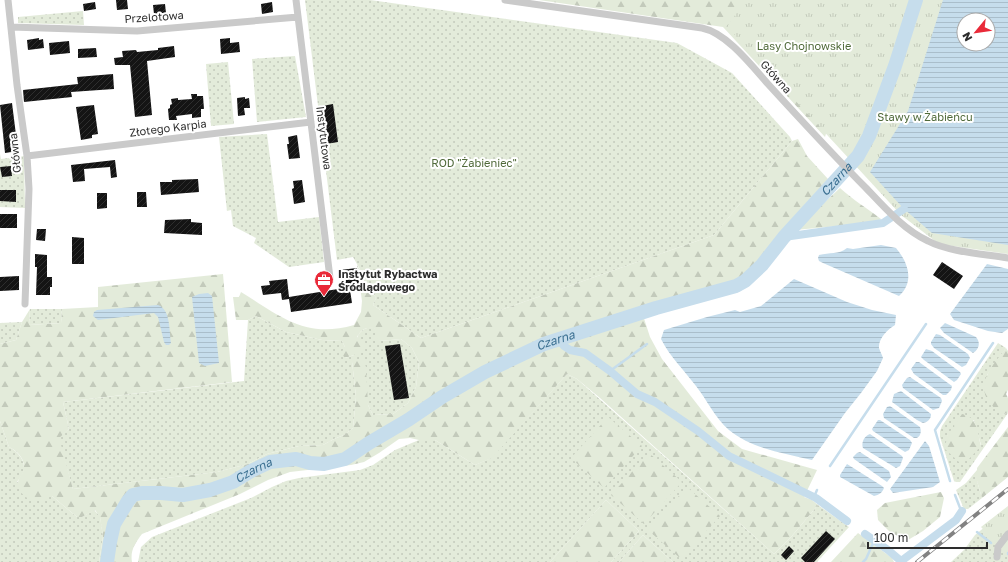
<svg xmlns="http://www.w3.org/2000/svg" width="1008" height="562" viewBox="0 0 1008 562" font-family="'Golos Text',sans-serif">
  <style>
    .grass { fill: url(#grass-dots); fill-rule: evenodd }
    .forest { fill: url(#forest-firs) }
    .park { fill: url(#park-tufts); fill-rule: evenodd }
    .water { fill: url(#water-rules); fill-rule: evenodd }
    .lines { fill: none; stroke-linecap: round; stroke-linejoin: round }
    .stream { stroke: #c6ddec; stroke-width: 2.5 }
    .canal { stroke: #c6ddec; stroke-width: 8 }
    .river { stroke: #c6ddec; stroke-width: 14 }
    .building { fill: url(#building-hatch) }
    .street { stroke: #cacaca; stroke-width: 7 }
    .rail-casing { stroke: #828282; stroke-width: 4 }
    .rail { stroke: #fff; stroke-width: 2.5; stroke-dasharray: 8; stroke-linecap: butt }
    .labels { text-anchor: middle; stroke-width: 4; stroke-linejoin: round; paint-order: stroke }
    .street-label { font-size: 11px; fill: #2d2d2d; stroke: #fff }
    .park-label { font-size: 11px; fill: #506a3a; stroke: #fff }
    .poi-label { font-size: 11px; font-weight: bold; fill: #2d2d2d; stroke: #fff; text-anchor: start }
    .water-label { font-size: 12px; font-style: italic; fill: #3a6f91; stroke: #fff }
  </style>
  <defs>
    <pattern id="grass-dots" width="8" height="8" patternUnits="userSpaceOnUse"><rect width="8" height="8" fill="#e3ebda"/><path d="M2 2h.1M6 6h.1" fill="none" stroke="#c3cabb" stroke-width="1.8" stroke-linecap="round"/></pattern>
    <pattern id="forest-firs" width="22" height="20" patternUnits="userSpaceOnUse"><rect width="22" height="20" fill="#e3ebda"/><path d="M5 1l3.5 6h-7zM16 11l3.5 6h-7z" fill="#c3cabb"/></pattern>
    <pattern id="park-tufts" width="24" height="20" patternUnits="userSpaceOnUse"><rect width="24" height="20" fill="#e3ebda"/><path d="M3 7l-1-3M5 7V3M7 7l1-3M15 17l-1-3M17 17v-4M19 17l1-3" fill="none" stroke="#c3cabb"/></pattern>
    <pattern id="water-rules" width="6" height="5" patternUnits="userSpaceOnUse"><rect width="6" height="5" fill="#c6ddec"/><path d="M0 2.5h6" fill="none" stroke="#aabecb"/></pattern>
    <pattern id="building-hatch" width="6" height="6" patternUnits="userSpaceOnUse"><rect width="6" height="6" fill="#141414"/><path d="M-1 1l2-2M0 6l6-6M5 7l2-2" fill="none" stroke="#2e2e2e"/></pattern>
  </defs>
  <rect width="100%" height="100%" fill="#fff"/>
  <path class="grass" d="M305,0H370L677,43L732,73L790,137L792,141L714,235L421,338L373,305L376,298L353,257L337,260Z
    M83,11L84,25L18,23V17Z
    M295,56L306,117L257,122L252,59Z
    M228,62L234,124L211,126L206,64Z
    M267,134L278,222L319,217L324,262L289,267L254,243L256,238L233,226L231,210L227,211L219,137Z
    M0,154L1,159L24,156L25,208L0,207Z
    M30,309H62L61,323L29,325Z
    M256,316L286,332L322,340L342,341L345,347V358L354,355C356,341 356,327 374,327L380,341L401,339L412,348L419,362L416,387L408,403L393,414L373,415L368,405L352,361L356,397L353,428L344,435L334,439L323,445L299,446L267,454L248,464L217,472L73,489L58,438L69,429L63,402L244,381L248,320Z
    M22,322L16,340L0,344V323Z
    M998,343L1006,348L987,375L1003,415L1008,412V413L960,482H956L954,481L940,437V431L942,426ZM974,420L981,445L947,436Z
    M567,374L577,379L774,554L791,537L818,505L849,527L817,562H673L643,535L619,562H611L639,531L606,500L550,562H138L141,547L152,537L251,498L272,487L286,481L299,478L360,470L373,465L395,450L419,440H435L475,465L491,458Z
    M0,421L9,447C17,451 25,459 24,470C23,474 19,479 17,482L52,496L77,517H82L94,510L100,516L103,537L99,562H0Z
    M977,470V481L982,498L968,509H964L956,490L966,483Z
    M1008,508V562H951L964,550L975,535Z"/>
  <path class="forest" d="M539,0H867L864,5L825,137L723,27Z
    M798,139L807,156L828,179L781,231L762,257L748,272L740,279L733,283L640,306L650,337L662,359L718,431L742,449L817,470L804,497L812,500L818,505L791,537L774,554L600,398L577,379L567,374L492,458L475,465L435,440H419L410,438L399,439L379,453L364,462L351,465L290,472L268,480L240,494L142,534C135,543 130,551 132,562H99L103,537L100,517L95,510L82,517H77L52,496C48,497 41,501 37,501C27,500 18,493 18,483C18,479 21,475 23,472C27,461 18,451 9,447L0,421V344L16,340L22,322L30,309L29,325L61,323L62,309L98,307V287L223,274L232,382L63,402L69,429L59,438L73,489L217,472L248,464L267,454L299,446L323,445L334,439L344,435L353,428L356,397L352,361L363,360L366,367L368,405L373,415L393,414L408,403L416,387L419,362L412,348L401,339L380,341L376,338V333L374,328C365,327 361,330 357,337L363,343V349L354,355L345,358L341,353L345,347L342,341L322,340L286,332L256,316L248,320H236L233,297H239L241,292C280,316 305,339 354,325L361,312L362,301L357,265L376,298L373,305L421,338L714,235L792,141Z
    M840,188C853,200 867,208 881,219L875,222L850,225L795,230Z
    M1006,348L1008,351V390L1006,394L1008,398V412L1003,415C996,412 994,407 989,402C975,383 994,364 1006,348Z
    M962,414C979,418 977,431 981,446L968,460L959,462L945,449L947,436Z
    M608,417L642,446L604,488L571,458Z
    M1008,427V477L982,498L977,481V468Z
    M649,453L682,482L644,524L611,495Z
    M687,487L720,516L681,559L648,530Z
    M941,492L944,498L940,517L923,531L908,540L891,533L878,520L877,510L885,503Z
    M606,500L639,531L611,562H550Z
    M858,533L892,558L894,562H831Z
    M643,535L673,562H619Z"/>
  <path class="park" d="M747,0H1008V254L939,244L901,215L731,31L725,28ZM964,20H988V44H964Z
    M1008,506V555L981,527Z"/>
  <path class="water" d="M943,0H1008V245L932,233L904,209L870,172L908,111ZM964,20H988V44H964Z
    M881,245L896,248C908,262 915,282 899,296L823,263L819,261L818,258L819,255C830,252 838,255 847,248L853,249Z
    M987,264L1008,269V329L1002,333L988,331L954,320L950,314Z
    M794,279L847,302L872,310L896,315L895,325C888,329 878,339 879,348C880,351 882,355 883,358L877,371L861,393L845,413L812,460C784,453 752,449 729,430C715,418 707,400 696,386C684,370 670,357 661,339L664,330L707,317L735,310L740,312L761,306Z
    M208,293L212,296L219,363L205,366L199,363L192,297L199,294Z
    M158,305C171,310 169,331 171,343L169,345H166L164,342L158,317L154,313L98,320L93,316L94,312L97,310Z
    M945,323L976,337C981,343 979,349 973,353L944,333L940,328Z
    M936,334L940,335L968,354L970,358L966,365L962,367L934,348L931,344V342Z
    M926,349L932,351L960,372L961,374L957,380L954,382L924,360L921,357Z
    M916,362H919L952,386L951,390L946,395H943L914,374L911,369Z
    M910,377L941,398L942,401L939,408L933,410L903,388L902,385L907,378Z
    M901,391L931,414C931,419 928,422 923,423L917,420L892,402L894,394Z
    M890,406L920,427C922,432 920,439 914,438L884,418L883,414L887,407Z
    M878,420H880L910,440L912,443L909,450L905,452L873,431L872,429Z
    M870,434L902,456L903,458L900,466L896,468L863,448C861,443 864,436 870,434Z
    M925,441L929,446L940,482L933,487L893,493L890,489Z
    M860,452L889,471L891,477L887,482L854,459L853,457L857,453Z
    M847,464L882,486L884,488C882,493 879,495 874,496L840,477V475Z"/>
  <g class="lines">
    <path class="stream" d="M610,371L647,344
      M830,466L926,324
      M950,481L935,430L993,343
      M955,495L962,513
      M814,497L817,490
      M977,532L991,543
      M1008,553V554
      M863,562L866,559L874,541"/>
    <path class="canal" d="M784,237L883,223L904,209
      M558,339L564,346L570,350L585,353L610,371L637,394L655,402L698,431L729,456L816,498L847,521
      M865,534L888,550L901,561
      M900,562L956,520L962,511"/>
    <path class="river" id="s1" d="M107,562L110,542L114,524L128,501L133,495L142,493H161L183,495L210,490L233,482L251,471L270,462L296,459L310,463L324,464L345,459L369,443L408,420L442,397L485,372L544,344L656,308L736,286L745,281L762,265L784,237L858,156L869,136L895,66L916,0"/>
  </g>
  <path class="building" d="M116,0H127L128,9L117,10Z
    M95,2L96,9L84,11L83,4Z
    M272,2L273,12L262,14L261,4Z
    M165,4L166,13L154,14L153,5Z
    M39,38V40L43,39L44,48L28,50L27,40Z
    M230,38V43L239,42L240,52L221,54L220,39Z
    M69,41L70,53L50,55L49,43Z
    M174,46L175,57L147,61L152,115L135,117L130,65H115L114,58L123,57L122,51L136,50L137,52L158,50V48Z
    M96,48L97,57L78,58V49Z
    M113,74L114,89L71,92L72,97L24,102L23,90L78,84L77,77Z
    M191,94H197V96H203L204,109H201V117L192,118V114L176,116L177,120H169L168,109L170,108V105L172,104L171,99L178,98V100L192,99Z
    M245,97V99L249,98L250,108H244L245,115L238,116L237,98Z
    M12,103L18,151L5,153L0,105Z
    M333,104L338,142L326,144L322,106Z
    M94,105L98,134L92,135V138L81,140L76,107Z
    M297,135L300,158L289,159L287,144H289L288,137Z
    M115,160L117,177L111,178L110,167L84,169L85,181L73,182L71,165Z
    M11,166L12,176L2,177L0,167Z
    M198,179L199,192L161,195L160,182H172V180Z
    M302,180L305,202L294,204L292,189L294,188L293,181Z
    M0,190H16V202L0,201Z
    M137,192H146L147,207H137Z
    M97,193H107V208L97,209Z
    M0,214H17V228H0Z
    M191,219V222L202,223V235L164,233L165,220Z
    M37,229H46L45,241L36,240Z
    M72,237L84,238V264H72Z
    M35,254L47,255V277H52V287H50V295H36L37,267H35Z
    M942,262L963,276L954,289L933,275Z
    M357,268L360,288L350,290L352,303L291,312L289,299L282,300L281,293L263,295L261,286L270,285L269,281L287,279L289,297L344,288L340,270Z
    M19,276V290L0,291V277Z
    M400,344L409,398L394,400L385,346Z
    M826,531L835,539L814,562H805L801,558Z
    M789,546L794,551L786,560L781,555Z"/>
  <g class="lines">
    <path class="street" d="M8,0L17,85L27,156L29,189L25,304
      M296,0L330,278
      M505,0L702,28C727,33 752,66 768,84C800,119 832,154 866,188C884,207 904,230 928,241C949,252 984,254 1008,258
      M11,27L137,31L298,17
      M27,156L311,122
      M997,557L998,547L1008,534"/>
    <defs>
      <path id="rail" d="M917,562L1008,489"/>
    </defs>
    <use href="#rail" class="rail-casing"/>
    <use href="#rail" class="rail"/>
  </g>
  <defs>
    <symbol id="office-pin" viewBox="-11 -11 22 30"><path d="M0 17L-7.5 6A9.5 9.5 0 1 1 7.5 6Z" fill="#e92a39" stroke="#fff"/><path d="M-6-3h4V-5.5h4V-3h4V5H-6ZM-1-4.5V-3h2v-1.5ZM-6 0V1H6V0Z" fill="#fff"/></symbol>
  </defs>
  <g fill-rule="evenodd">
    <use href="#office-pin" x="313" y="269" width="22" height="30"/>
  </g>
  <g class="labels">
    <g class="street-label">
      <text transform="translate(154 17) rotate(-4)" y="4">Przelotowa</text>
      <text transform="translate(776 77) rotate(48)" y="4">Główna</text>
      <text transform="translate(168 128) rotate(-7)" y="4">Złotego Karpia</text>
      <text transform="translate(324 138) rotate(83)" y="4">Instytutowa</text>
      <text transform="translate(15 153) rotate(-96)" y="4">Główna</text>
    </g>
    <g class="park-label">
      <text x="804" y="50">Lasy Chojnowskie</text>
      <text x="925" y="121">Stawy w Żabieńcu</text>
      <text x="474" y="167">ROD "Żabieniec"</text>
    </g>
    <g class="poi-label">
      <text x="338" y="278">Instytut Rybactwa<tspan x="338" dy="13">Śródlądowego</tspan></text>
    </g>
    <g class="water-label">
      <text dy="4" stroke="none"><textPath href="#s1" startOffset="872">Czarna</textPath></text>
      <text dy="4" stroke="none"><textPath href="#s1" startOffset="536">Czarna</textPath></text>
      <text dy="4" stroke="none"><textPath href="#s1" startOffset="199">Czarna</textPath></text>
    </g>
  </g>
  <g transform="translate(976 32) rotate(241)"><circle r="19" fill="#ffffff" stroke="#ababab"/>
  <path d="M0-3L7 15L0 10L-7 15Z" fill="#e92a39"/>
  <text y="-6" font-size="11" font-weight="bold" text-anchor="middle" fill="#2d2d2d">N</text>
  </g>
  <path d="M868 542v6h119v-6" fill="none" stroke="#2d2d2d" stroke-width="2"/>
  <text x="874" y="542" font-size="12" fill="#2d2d2d" stroke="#ffffff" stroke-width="3" paint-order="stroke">100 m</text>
</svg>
